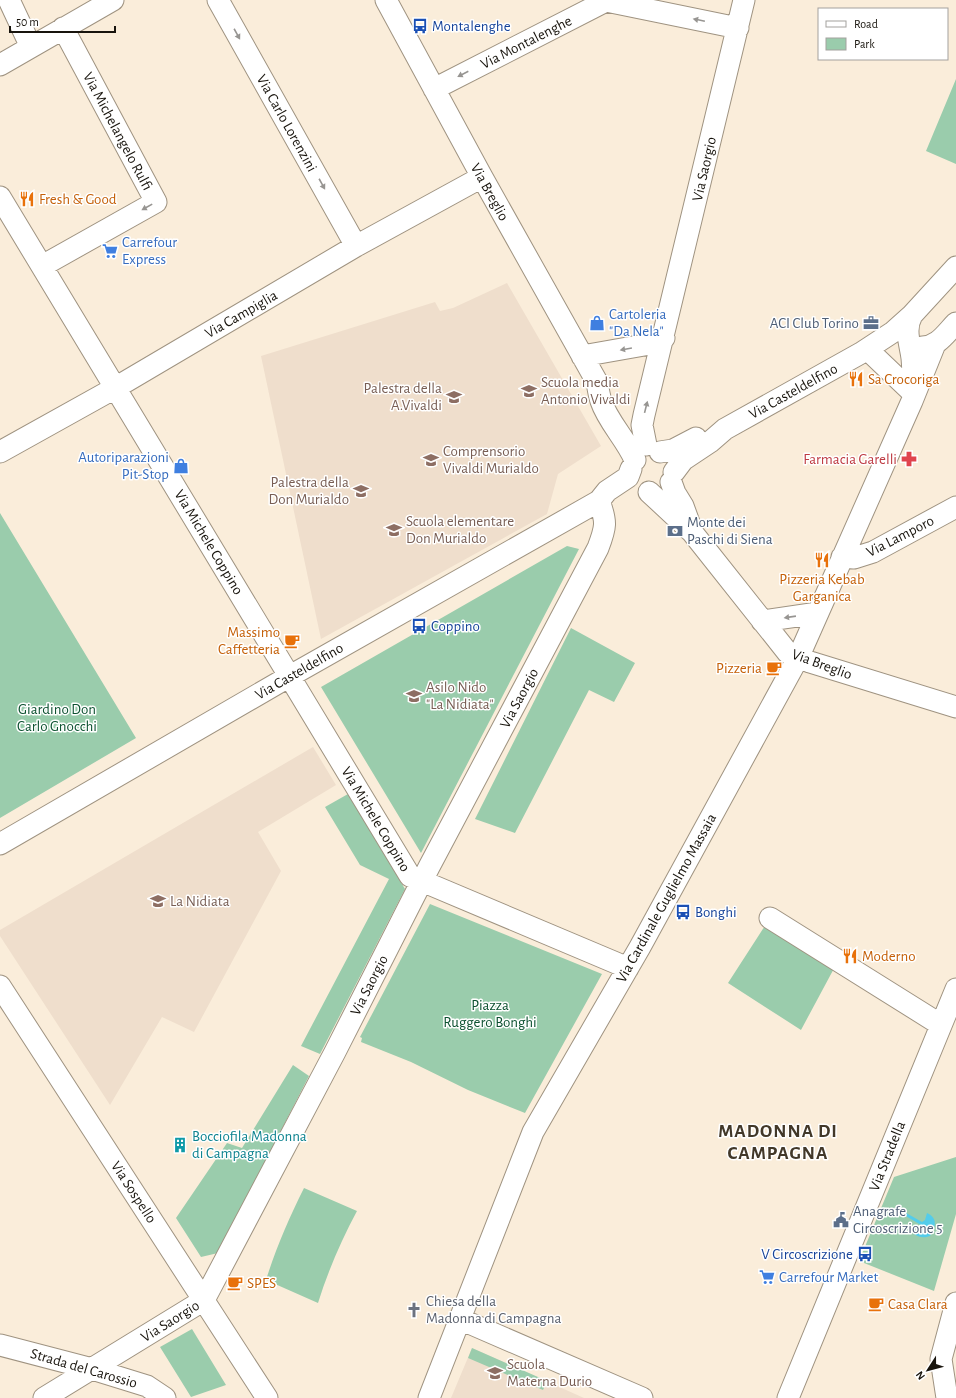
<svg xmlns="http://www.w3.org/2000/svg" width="956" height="1398" viewBox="0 0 956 1398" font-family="'Alegreya Sans',sans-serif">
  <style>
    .education { fill: #efdecc }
    .green { fill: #9accac }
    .water { fill: #54ccea }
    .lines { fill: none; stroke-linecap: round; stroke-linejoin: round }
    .minor-casing { stroke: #9f9381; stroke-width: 23 }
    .minor { stroke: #fff; stroke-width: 21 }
    .oneway { fill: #979592 }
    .labels { text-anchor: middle; stroke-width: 3; stroke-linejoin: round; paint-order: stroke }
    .transit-label { font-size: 15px; fill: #164399; stroke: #fff; text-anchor: start }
    .street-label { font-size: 15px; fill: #18140d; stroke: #fff }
    .food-label { font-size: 15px; fill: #c56008; stroke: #fff; text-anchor: start }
    .shop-label { font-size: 15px; fill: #366cbe; stroke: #fff; text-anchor: start }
    .service-label { font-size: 15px; fill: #4e5e75; stroke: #fff; text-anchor: start }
    .education-label { font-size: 15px; fill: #785e54; stroke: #fff; text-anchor: start }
    .health-label { font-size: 15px; fill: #be3a42; stroke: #fff; text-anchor: end }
    .park-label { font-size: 15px; fill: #0c5130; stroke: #fff }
    .culture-label { font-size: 15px; fill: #0d838f; stroke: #fff; text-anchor: start }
    .worship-label { font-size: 15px; fill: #5b616d; stroke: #fff; text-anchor: start }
    .district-label { font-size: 19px; font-weight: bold; letter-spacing: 1px; fill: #423829; stroke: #fff }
  </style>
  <rect width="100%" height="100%" fill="#faedda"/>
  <path class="education" d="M507,283L601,446L558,474L547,514L321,639L261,356L435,302L440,311L453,308Z
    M313,747L336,785L258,832L281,871L194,1032L162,1017L110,1105L0,936V930Z
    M472,1348L584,1398H451Z"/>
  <path class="green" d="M956,79V164L926,151Z
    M0,513L136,738L0,818Z
    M567,546L579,549L421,853L321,687Z
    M571,628L635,663L614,702L589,690L515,833L475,819Z
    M348,794L405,889L320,1054L301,1046L389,879L360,865L325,807Z
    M430,904L602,974L525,1113L468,1090L411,1062L361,1042L362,1038L360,1037Z
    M770,918L838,961L801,1030L728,983Z
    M293,1065L309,1076L218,1253L201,1257L176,1218L227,1143L242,1148Z
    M956,1157V1214L934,1291L859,1261L894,1177Z
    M304,1188L357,1211C341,1241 328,1271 318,1303L266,1280C276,1248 289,1218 304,1188Z
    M192,1329L226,1385L191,1397L160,1347Z
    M472,1348L547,1381L543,1390L468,1358Z"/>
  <path class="water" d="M900,1207L901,1210L922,1222L925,1220L927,1213C938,1218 936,1227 930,1236C924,1238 920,1238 914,1234L920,1228L921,1225L899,1212L898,1213L897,1212V1209Z"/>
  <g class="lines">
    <defs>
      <path id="minor" d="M9,0L31,47
        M218,0L356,246
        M386,0L482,177L597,382C598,388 599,395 601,401C608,422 626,439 635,460
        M0,65L113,0
        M434,89L606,1L738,28
        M0,197L410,876L628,968
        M42,266L156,202L63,28
        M922,347C938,347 946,333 956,323
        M869,351L912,392
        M582,356L650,344L664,338
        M913,389C913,379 913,368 912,358C910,343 904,329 912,315L956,267
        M646,445L642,425L644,415L744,0
        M0,452L115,388L356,246L482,177
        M660,452L673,450L696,438
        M674,472L683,460L710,442L725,429L861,353L893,332L912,315
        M671,482L675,493L683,506L691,528
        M649,492L692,532L788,653L810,662L956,707
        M842,557L854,558L873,552L956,507
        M762,621L818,613
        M0,844L290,676L599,501L607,491L628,477L631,469
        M770,918L941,1025
        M0,986L267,1398
        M460,1319L642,1398
        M0,1345L92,1369L147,1386L165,1398
        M44,1398L204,1300L335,1052L429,867L598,548C606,527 607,522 599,501
        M429,1398L533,1132L640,947L798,658L912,401L935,344
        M788,1398L956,989
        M947,1398L941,1359L956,1303"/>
    </defs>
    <use href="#minor" class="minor-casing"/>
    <use href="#minor" class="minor"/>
  </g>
  <defs><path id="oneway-solid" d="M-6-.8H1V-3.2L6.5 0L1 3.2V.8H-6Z"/></defs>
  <g class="oneway">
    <use href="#oneway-solid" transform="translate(699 20) rotate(-168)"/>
    <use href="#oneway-solid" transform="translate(237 34) rotate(61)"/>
    <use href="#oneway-solid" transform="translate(463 74) rotate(153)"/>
    <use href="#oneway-solid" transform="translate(322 184) rotate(61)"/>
    <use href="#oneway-solid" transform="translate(147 207) rotate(151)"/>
    <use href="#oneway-solid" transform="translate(626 349) rotate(170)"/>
    <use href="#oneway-solid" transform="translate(646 407) rotate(-76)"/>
    <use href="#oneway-solid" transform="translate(790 617) rotate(172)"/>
  </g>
  <defs>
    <symbol id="bus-bare" viewBox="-9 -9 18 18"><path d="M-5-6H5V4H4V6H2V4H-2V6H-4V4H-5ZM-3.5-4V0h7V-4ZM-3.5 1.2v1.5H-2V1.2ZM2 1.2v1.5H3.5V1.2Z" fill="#1a4fb4" stroke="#fff" stroke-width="2.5" paint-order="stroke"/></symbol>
    <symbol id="restaurant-bare" viewBox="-9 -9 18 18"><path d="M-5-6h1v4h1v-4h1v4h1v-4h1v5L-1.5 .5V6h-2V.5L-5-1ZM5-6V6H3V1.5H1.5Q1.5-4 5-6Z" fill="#e8710a" stroke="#fff" stroke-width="2.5" paint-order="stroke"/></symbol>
    <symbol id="supermarket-bare" viewBox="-9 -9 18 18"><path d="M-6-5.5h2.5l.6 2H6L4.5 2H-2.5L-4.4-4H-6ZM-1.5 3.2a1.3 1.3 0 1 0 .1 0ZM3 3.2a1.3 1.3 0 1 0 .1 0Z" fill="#3f7fe0" stroke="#fff" stroke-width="2.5" paint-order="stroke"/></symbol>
    <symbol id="shop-bare" viewBox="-9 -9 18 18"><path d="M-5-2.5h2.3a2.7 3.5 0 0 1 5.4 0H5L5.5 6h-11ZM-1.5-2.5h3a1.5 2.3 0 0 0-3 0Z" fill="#3f7fe0" stroke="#fff" stroke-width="2.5" paint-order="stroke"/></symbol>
    <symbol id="office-bare" viewBox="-9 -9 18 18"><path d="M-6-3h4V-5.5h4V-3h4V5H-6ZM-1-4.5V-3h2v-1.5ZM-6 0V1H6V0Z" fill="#5c6f8a" stroke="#fff" stroke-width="2.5" paint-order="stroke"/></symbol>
    <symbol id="school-bare" viewBox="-9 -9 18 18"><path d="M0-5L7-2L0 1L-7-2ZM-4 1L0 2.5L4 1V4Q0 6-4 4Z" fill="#8d6e63" stroke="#fff" stroke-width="2.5" paint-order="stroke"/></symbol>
    <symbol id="pharmacy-bare" viewBox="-9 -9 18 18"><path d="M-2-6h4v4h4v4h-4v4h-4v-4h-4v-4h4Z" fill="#e0444e" stroke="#fff" stroke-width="2.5" paint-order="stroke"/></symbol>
    <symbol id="bank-bare" viewBox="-9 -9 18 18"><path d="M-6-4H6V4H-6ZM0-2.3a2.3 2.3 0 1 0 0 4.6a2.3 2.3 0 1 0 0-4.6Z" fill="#5c6f8a" stroke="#fff" stroke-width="2.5" paint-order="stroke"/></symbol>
    <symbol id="cafe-bare" viewBox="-9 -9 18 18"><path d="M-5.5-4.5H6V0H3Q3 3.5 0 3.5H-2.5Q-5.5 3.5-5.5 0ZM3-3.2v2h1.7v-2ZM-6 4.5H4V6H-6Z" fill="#e8710a" stroke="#fff" stroke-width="2.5" paint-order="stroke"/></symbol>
    <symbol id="building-bare" viewBox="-9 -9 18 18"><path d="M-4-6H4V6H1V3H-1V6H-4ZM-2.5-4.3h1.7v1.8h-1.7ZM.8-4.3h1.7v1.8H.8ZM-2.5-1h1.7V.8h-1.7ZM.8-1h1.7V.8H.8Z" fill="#0f9aa8" stroke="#fff" stroke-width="2.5" paint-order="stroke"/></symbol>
    <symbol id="civic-bare" viewBox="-9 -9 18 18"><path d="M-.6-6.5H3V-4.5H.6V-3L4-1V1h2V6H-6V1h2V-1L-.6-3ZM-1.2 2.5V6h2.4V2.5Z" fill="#5c6f8a" stroke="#fff" stroke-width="2.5" paint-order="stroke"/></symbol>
    <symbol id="church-bare" viewBox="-9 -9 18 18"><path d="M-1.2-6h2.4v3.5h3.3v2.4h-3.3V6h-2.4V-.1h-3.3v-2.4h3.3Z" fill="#6b7280" stroke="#fff" stroke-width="2.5" paint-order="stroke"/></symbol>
  </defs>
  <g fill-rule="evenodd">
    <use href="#bus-bare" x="409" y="15" width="22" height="22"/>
    <use href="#restaurant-bare" x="16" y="188" width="22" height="22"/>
    <use href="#supermarket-bare" x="99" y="240" width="22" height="22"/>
    <use href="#shop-bare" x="586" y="312" width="22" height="22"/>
    <use href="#office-bare" x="860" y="312" width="22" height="22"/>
    <use href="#restaurant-bare" x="845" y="368" width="22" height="22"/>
    <use href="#school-bare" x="518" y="380" width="22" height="22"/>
    <use href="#school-bare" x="443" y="386" width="22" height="22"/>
    <use href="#pharmacy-bare" x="898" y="448" width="22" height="22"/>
    <use href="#school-bare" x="420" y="449" width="22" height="22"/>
    <use href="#shop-bare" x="170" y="455" width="22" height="22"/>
    <use href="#school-bare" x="350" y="480" width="22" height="22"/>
    <use href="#school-bare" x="383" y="519" width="22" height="22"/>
    <use href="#bank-bare" x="664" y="520" width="22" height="22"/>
    <use href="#restaurant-bare" x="811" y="549" width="22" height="22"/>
    <use href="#bus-bare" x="408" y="615" width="22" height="22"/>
    <use href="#cafe-bare" x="281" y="630" width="22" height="22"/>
    <use href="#cafe-bare" x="763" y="657" width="22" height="22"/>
    <use href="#school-bare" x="403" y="685" width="22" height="22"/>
    <use href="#school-bare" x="147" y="890" width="22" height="22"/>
    <use href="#bus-bare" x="672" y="901" width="22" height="22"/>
    <use href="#restaurant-bare" x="839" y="945" width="22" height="22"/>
    <use href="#building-bare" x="169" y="1134" width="22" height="22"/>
    <use href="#civic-bare" x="830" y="1209" width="22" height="22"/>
    <use href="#bus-bare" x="854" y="1243" width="22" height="22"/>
    <use href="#supermarket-bare" x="756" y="1266" width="22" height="22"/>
    <use href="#cafe-bare" x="224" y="1272" width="22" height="22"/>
    <use href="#cafe-bare" x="865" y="1293" width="22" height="22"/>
    <use href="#church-bare" x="403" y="1299" width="22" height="22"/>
    <use href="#school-bare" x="484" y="1362" width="22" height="22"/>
  </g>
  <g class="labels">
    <g class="transit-label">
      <text x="432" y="31">Montalenghe</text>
      <text x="431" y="631">Coppino</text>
      <text x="695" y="917">Bonghi</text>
      <text x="853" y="1259" text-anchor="end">V Circoscrizione</text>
    </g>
    <g class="street-label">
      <text transform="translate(526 42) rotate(-27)" y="5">Via Montalenghe</text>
      <text transform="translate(287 123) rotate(61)" y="5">Via Carlo Lorenzini</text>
      <text transform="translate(118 131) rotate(62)" y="5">Via Michelangelo Rulfi</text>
      <text transform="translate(704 169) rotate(-77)" y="5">Via Saorgio</text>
      <text transform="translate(490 192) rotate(61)" y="5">Via Breglio</text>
      <text transform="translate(241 314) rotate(-30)" y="5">Via Campiglia</text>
      <text transform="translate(793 391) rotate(-29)" y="5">Via Casteldelfino</text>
      <text transform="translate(900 536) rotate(-27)" y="5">Via Lamporo</text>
      <text transform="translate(209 542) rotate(59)" y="5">Via Michele Coppino</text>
      <text transform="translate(822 664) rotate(20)" y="5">Via Breglio</text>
      <text transform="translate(299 671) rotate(-30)" y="5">Via Casteldelfino</text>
      <text transform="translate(519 698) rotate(-62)" y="5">Via Saorgio</text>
      <text transform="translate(376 819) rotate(59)" y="5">Via Michele Coppino</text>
      <text transform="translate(666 898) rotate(-61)" y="5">Via Cardinale Guglielmo Massaia</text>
      <text transform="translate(369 985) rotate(-63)" y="5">Via Saorgio</text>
      <text transform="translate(887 1156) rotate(-68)" y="5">Via Stradella</text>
      <text transform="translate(134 1192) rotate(57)" y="5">Via Sospello</text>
      <text transform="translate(170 1321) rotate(-32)" y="5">Via Saorgio</text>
      <text transform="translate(84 1368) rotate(16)" y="5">Strada del Carossio</text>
    </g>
    <g class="food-label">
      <text x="39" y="204">Fresh &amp; Good</text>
      <text x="868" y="384">Sa Crocoriga</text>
      <text x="822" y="584" text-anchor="middle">Pizzeria Kebab<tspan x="822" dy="17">Garganica</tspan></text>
      <text x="280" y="637" text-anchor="end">Massimo<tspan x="280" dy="17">Caffetteria</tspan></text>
      <text x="762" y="673" text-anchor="end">Pizzeria</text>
      <text x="862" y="961">Moderno</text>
      <text x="247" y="1288">SPES</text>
      <text x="888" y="1309">Casa Clara</text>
    </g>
    <g class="shop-label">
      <text x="122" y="247">Carrefour<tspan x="122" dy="17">Express</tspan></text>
      <text x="609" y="319">Cartoleria<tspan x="609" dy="17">"Da Nela"</tspan></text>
      <text x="169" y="462" text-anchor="end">Autoriparazioni<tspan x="169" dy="17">Pit-Stop</tspan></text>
      <text x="779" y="1282">Carrefour Market</text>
    </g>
    <g class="service-label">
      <text x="859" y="328" text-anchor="end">ACI Club Torino</text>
      <text x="687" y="527">Monte dei<tspan x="687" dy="17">Paschi di Siena</tspan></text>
      <text x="853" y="1216">Anagrafe<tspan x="853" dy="17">Circoscrizione 5</tspan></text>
    </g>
    <g class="education-label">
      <text x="541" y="387">Scuola media<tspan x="541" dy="17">Antonio Vivaldi</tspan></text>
      <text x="442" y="393" text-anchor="end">Palestra della<tspan x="442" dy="17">A.Vivaldi</tspan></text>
      <text x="443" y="456">Comprensorio<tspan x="443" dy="17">Vivaldi Murialdo</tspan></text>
      <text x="349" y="487" text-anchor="end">Palestra della<tspan x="349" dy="17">Don Murialdo</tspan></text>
      <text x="406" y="526">Scuola elementare<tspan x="406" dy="17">Don Murialdo</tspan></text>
      <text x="426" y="692">Asilo Nido<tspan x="426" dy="17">"La Nidiata"</tspan></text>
      <text x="170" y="906">La Nidiata</text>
      <text x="507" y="1369">Scuola<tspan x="507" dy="17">Materna Durio</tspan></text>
    </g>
    <g class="health-label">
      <text x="897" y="464">Farmacia Garelli</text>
    </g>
    <g class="park-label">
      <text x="57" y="714">Giardino Don<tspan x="57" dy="17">Carlo Gnocchi</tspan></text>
      <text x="490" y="1010">Piazza<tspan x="490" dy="17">Ruggero Bonghi</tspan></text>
    </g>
    <g class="culture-label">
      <text x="192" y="1141">Bocciofila Madonna<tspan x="192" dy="17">di Campagna</tspan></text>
    </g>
    <g class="worship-label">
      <text x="426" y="1306">Chiesa della<tspan x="426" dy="17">Madonna di Campagna</tspan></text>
    </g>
    <g class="district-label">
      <text x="778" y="1137">MADONNA DI<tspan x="778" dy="22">CAMPAGNA</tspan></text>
    </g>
  </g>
  <rect x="818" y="8" width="130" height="52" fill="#ffffff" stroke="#a3a19e"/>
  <rect x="826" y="21" width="20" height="6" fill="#ffffff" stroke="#a3a19e"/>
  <text x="854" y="28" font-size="12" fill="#18140d">Road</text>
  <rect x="826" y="38" width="20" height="12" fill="#9accac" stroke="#a3a19e"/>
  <text x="854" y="48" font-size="12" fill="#18140d">Park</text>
  <g transform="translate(928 1370) rotate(234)" stroke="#ffffff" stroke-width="3" paint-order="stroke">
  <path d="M0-3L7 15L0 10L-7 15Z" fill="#18140d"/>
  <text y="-6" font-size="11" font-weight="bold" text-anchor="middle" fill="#18140d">N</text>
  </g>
  <path d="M10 26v6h105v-6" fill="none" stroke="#18140d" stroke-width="2"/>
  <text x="16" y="26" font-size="12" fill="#18140d" stroke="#ffffff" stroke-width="3" paint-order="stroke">50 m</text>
</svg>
